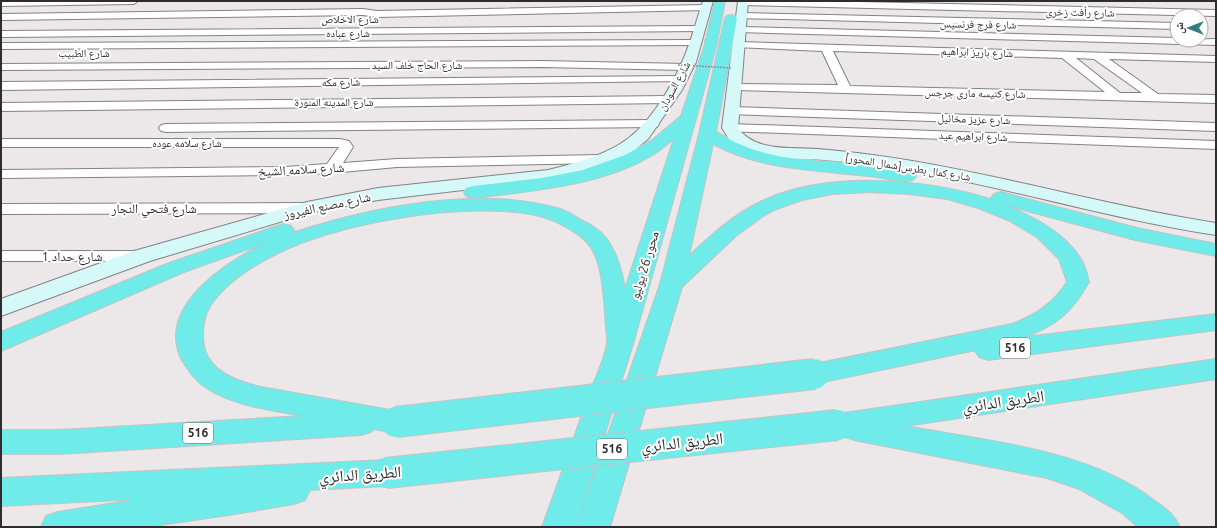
<svg xmlns="http://www.w3.org/2000/svg" width="1217" height="528" viewBox="0 0 1217 528" font-family="Ubuntu,'Noto Naskh Arabic',sans-serif">
  <style>
    .lines { fill: none; stroke-linecap: round; stroke-linejoin: round }
    .street-casing { stroke: #858082; stroke-width: 2 }
    .secondary-casing { stroke: #858082; stroke-width: 2 }
    .highway-casing { stroke: #c4c4c4; stroke-width: 2 }
    .street { fill: #fff; fill-rule: evenodd }
    .secondary { fill: #d4f9f8; fill-rule: evenodd }
    .highway { fill: #6febe9; fill-rule: evenodd }
    .highway-bridge-casing { stroke: #c4c4c4; stroke-width: 32; stroke-linecap: butt }
    .path-bridge { stroke: #938f91; stroke-width: 1.5; stroke-dasharray: 2 1; stroke-linecap: butt }
    .highway-bridge { stroke: #6febe9; stroke-width: 30 }
    .labels { text-anchor: middle; stroke-width: 4; stroke-linejoin: round; paint-order: stroke }
    .far-street-label { font-size: 11px; fill: #2e2c2d; stroke: #fff }
    .shield { fill: #fff; stroke: #6d6b6c; stroke-width: 1 }
    .shield-label { font-size: 12px; font-weight: bold; fill: #2e2c2d }
    .street-label { font-size: 13px; fill: #2e2c2d; stroke: #fff }
    .near-street-label { font-size: 16px; fill: #2e2c2d; stroke: #fff }
  </style>
  <rect width="100%" height="100%" fill="#ece7e9"/>
  <g class="lines">
    <defs>
      <path id="street" d="M1,1H138L134,4L1,6Z
        M739,1H814L1216,10V16L743,5L740,4Z
        M705,5L708,6L709,8L708,10L377,17L363,15L1,20V14L363,9L377,11Z
        M742,13L1177,23V29L739,18L737,16Z
        M699,26L704,29L702,31L1,37V31Z
        M740,27L1177,38V40L1216,39V45L737,32L735,30Z
        M695,40L699,41L700,43L699,45L1,49V43Z
        M738,42L1216,56V62L1109,59L1158,94L1216,95V103L734,90L730,88L728,86L730,84L838,85L822,51L734,47L733,45ZM833,51L1062,58L1105,92L850,86ZM1076,58L1094,59L1142,93H1120Z
        M542,61L687,64L693,67L687,70L542,67L1,70V64Z
        M680,76L684,77L686,79L684,81L1,90V82Z
        M668,96L672,97L674,100L672,103L1,111V103Z
        M733,107L1216,123V131L729,114L727,111L729,108Z
        M652,120L657,121L659,124L657,127L166,132L161,131L159,128L161,125L166,124Z
        M730,124L1216,141V149L725,131L723,128L725,125Z
        M1,139H340L349,141L353,147L343,163L397,159L601,155L606,156L608,159L606,162L601,163L397,167L331,173L286,175L1,178V170L286,167L327,164L339,147H1Z
        M307,203L313,205L315,208L313,211L307,213L1,214V204Z
        M1,251H142L148,252L151,256L148,260L142,261H1Z"/>
      <path id="secondary" d="M703,1H713L696,62L682,90L648,139L632,152L616,160L584,172L548,180L378,200L310,213L150,261L1,316V299L134,251L307,202L378,188L548,170C572,164 599,157 620,144C647,128 670,90 682,62C691,43 696,21 703,1Z
        M738,1H748L738,128C755,152 791,147 817,149C833,150 849,152 865,154C984,169 1098,205 1216,223V235C1084,215 957,170 824,160C797,158 751,161 730,140C727,137 725,132 722,128Z"/>
      <path id="highway" d="M715,1H725L716,47L633,344L576,527H542C558,483 574,438 589,394C594,382 606,355 607,343C608,338 606,332 606,327C604,304 604,266 590,246C585,238 576,233 568,228C562,225 556,221 549,219C534,213 516,212 500,211C437,208 348,223 289,248C260,261 228,279 210,306C205,315 203,323 203,334C202,368 231,380 261,387L396,411L406,414L410,422L406,430L396,433L373,429L371,432L361,435L60,454H1V430H60L304,416C271,410 233,406 205,387C195,380 189,371 183,362C153,308 228,260 268,242L184,272L1,351V332L169,263L277,226L284,224L291,226L294,230L292,233C371,207 480,185 560,209C567,211 573,215 579,219C589,224 599,229 606,238C617,252 622,271 625,289L674,138C628,184 534,191 473,198L466,196L464,192L466,188L473,186L542,178L583,170L625,155L651,141L681,116L704,47Z
        M731,15L735,16L737,18L716,132C729,139 743,147 758,151C808,166 862,159 913,172L916,176L913,180C900,183 882,177 868,176C814,170 762,170 713,144L689,256C710,236 732,216 758,203C823,170 926,178 993,200L991,198L994,194L1001,192L1137,228L1216,244V256L1135,240L1005,205C1034,217 1066,233 1082,261C1086,268 1087,275 1089,282C1072,312 1057,325 1025,337L1216,314V330L988,360L979,357L975,351L976,350L814,384L805,381L801,374L805,367L814,364L1012,324C1035,315 1053,304 1067,282L1059,259L1038,238L1010,221L978,208L947,199L909,194L870,192L833,194L802,200L774,210L762,217L737,235L682,287L610,527H576L660,284L699,134L725,18L727,16Z
        M1216,359V379L906,426C987,441 1088,449 1155,501C1167,510 1173,513 1180,527H1138L1122,513L1079,489L1047,478L854,440C844,436 836,436 827,433L823,425L827,417L837,414Z
        M386,460L397,464L402,473L397,482L386,486L310,490L305,500L294,504L229,515L146,527H41L46,516L58,512L139,499L1,506V478Z"/>
    </defs>
    <use href="#street" class="street-casing"/>
    <use href="#secondary" class="secondary-casing"/>
    <use href="#highway" class="highway-casing"/>
    <use href="#street" class="street"/>
    <use href="#secondary" class="secondary"/>
    <use href="#highway" class="highway"/>
    <defs>
      <path id="highway-bridge" d="M396,422L814,374
        M386,473L837,425"/>
    </defs>
    <use href="#highway-bridge" class="highway-bridge-casing"/>
    <path class="path-bridge" d="M678,65L732,68"/>
    <use href="#highway-bridge" class="highway-bridge"/>
  </g>
  <g class="labels">
    <g class="far-street-label">
      <text transform="translate(1080 12) rotate(1)" y="4">شارع رأفت زخرى</text>
      <text x="350" y="23">شارع الاخلاص</text>
      <text transform="translate(978 24) rotate(1)" y="4">شارع فرج فرنسيس</text>
      <text x="348" y="37">شارع عباده</text>
      <text transform="translate(977 52) rotate(2)" y="4">شارع باريز ابراهيم</text>
      <text x="84" y="57">شارع الطبيب</text>
      <text x="417" y="69">شارع الحاج خلف السيد</text>
      <text transform="translate(341 82) rotate(-1)" y="4">شارع مكه</text>
      <text transform="translate(674 86) rotate(-61)" y="4">شارع السودان</text>
      <text transform="translate(975 93) rotate(1)" y="4">شارع كنيسه مارى جرجس</text>
      <text x="334" y="106">شارع المدينه المنورة</text>
      <text transform="translate(974 119) rotate(2)" y="4">شارع عزيز مخائيل</text>
      <text transform="translate(973 136) rotate(2)" y="4">شارع ابراهيم عيد</text>
      <text x="187" y="147">شارع سلامه عوده</text>
      <text transform="translate(908 167) rotate(9)" y="4">شارع كمال بطرس[شمال المحور]</text>
    </g>
    <g class="shield">
      <rect x="1000" y="338" width="30" height="20" rx="3"/>
      <rect x="183" y="423" width="30" height="20" rx="3"/>
      <rect x="597" y="439" width="30" height="20" rx="3"/>
    </g>
    <g class="shield-label">
      <text x="1015" y="352">516</text>
      <text x="198" y="437">516</text>
      <text x="612" y="453">516</text>
    </g>
    <g class="street-label">
      <text transform="translate(301 169) rotate(-3)" y="5">شارع سلامه الشيخ</text>
      <text transform="translate(327 205) rotate(-12)" y="5">شارع مصنع الفيروز</text>
      <text x="154" y="213">شارع فتحي النجار</text>
      <text x="72" y="261">شارع حداد 1</text>
      <text transform="translate(644 265) rotate(-73)" y="5">محور 26 يوليو</text>
    </g>
    <g class="near-street-label">
      <text transform="translate(1003 401) rotate(-8)" y="6">الطريق الدائري</text>
      <text transform="translate(682 442) rotate(-6)" y="6">الطريق الدائري</text>
      <text transform="translate(360 474) rotate(-4)" y="6">الطريق الدائري</text>
    </g>
  </g>
  <rect width="1217" height="528" fill="none" stroke="#2e2c2d" stroke-width="4"/>
  <g transform="translate(1189 28) rotate(270)"><circle r="19" fill="#ffffff" stroke="#ababab"/>
  <path d="M0-3L7 15L0 10L-7 15Z" fill="#347d7c"/>
  <text y="-6" font-size="11" font-weight="bold" text-anchor="middle" fill="#2e2c2d">ش</text>
  </g>
</svg>
